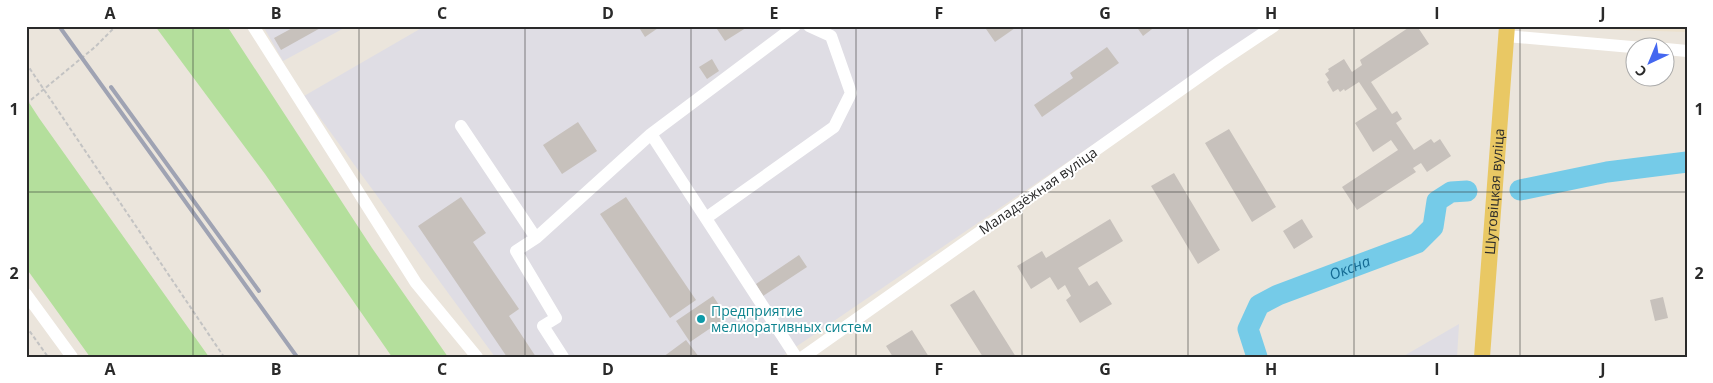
<svg xmlns="http://www.w3.org/2000/svg" width="1713" height="383" viewBox="0 0 1713 383" font-family="'Open Sans',sans-serif">
  <style>
    .industrial { fill: #dfdde4 }
    .education { fill: #ece1cd }
    .green { fill: #b4df9c }
    .lines { fill: none; stroke-linecap: round; stroke-linejoin: round }
    .river { stroke: #75cbe8; stroke-width: 21 }
    .building { fill: #c7c1bc }
    .path { stroke: #c3c3c3; stroke-width: 2; stroke-dasharray: 4 2.5; stroke-linecap: butt }
    .minor { stroke: #fff; stroke-width: 12 }
    .major { stroke: #e9c864; stroke-width: 16 }
    .rail { stroke: #9fa3b3; stroke-width: 4 }
    .grid { fill: none; stroke: #2a2a2a; stroke-width: 1; stroke-opacity: 0.55 }
    .culture-dot { fill: #0f9aa8; stroke: #fff; stroke-width: 2 }
    .labels { text-anchor: middle; stroke-width: 4; stroke-linejoin: round; paint-order: stroke }
    .street-label { font-size: 14px; fill: #2a2a2a; stroke: #fff }
    .culture-label { font-size: 14px; fill: #0d838f; stroke: #fff; text-anchor: start }
    .water-label { font-size: 15px; font-style: italic; fill: #146a93; stroke: #fff }
    .neatline { fill: none; stroke: #2a2a2a; stroke-width: 2 }
    .grid-label { font-size: 16px; text-anchor: middle; font-weight: bold; fill: #2a2a2a }
  </style>
  <rect width="100%" height="100%" fill="#ebe5dc"/>
  <path class="industrial" d="M263,26H348L283,61Z
    M425,26H1267L781,357H495L304,96Z
    M1459,324L1457,357H1402Z"/>
  <path class="education" d="M1532,26H1687V32L1532,27Z"/>
  <path class="green" d="M155,26H227L372,248L448,357H392L265,174Z
    M26,98L39,118L209,357H90L26,268Z"/>
  <g class="lines">
    <g class="river">
      <path d="M1520,190L1607,172L1687,162"/>
      <path id="s1" d="M1257,357L1248,329L1259,305L1278,295L1417,243L1433,227L1437,201L1451,192L1467,191"/>
    </g>
  </g>
  <path class="building" d="M296,26H324L281,50L274,38Z
    M638,26H661L645,37Z
    M715,26H749L725,41Z
    M990,26H1018L995,42L986,29Z
    M1136,26H1156L1143,36Z
    M1411,26H1417L1429,44L1371,82L1392,114L1397,111L1402,119L1396,123L1414,150L1431,139L1434,143L1440,139L1451,156L1427,172L1421,163L1413,168L1416,172L1357,210L1342,187L1398,150L1391,140L1373,152L1355,123L1377,109L1359,82L1345,91L1344,89L1340,92L1338,89L1333,92L1327,82L1329,80L1325,74L1329,71L1328,69L1344,59L1352,72L1362,65L1360,60Z
    M1107,47L1119,63L1042,117L1034,105L1073,78L1070,73Z
    M712,59L719,71L707,79L699,67Z
    M578,122L597,151L562,174L543,145Z
    M1229,129L1276,207L1252,222L1205,143Z
    M1174,173L1220,250L1198,264L1151,186Z
    M461,197L486,233L473,242L519,309L509,316L536,357H507L418,226Z
    M626,197L696,300L670,318L600,214Z
    M1110,219L1123,241L1078,268L1089,286L1097,281L1112,304L1080,323L1066,300L1071,296L1065,285L1058,290L1050,277L1031,289L1017,266L1042,251L1046,258Z
    M1302,219L1313,237L1294,249L1283,231Z
    M799,255L807,267L763,296L756,284Z
    M974,290L1016,357H983L950,305Z
    M713,296L727,317L690,342L676,321Z
    M1663,297L1668,318L1655,321L1650,300Z
    M912,330L929,357H893L886,346Z
    M686,340L699,357H663Z"/>
  <g class="lines">
    <path class="path" d="M26,63L224,357
      M26,104L95,47L116,26
      M26,326L48,357
      M311,357L312,356"/>
    <path class="minor" d="M253,26L416,283L477,357
      M795,26L651,134L796,357
      M1506,36L1643,48
      M1666,49L1687,51
      M461,126L536,238
      M706,218L834,127L851,93L831,36L809,26
      M26,294L72,357
      M563,357L543,326L556,318L516,251L536,238L651,134
      M803,357L1220,62L1274,26"/>
    <path class="major" id="s2" d="M1482,357L1507,26"/>
    <path class="rail" d="M59,26L297,357
      M111,87L259,291"/>
  </g>
  <path class="grid" d="M193,26V357M359,26V357M525,26V357M691,26V357M856,26V357M1022,26V357M1188,26V357M1354,26V357M1520,26V357M26,192H1687"/>
  <circle class="culture-dot" cx="701" cy="319" r="5"/>
  <g class="labels">
    <g class="street-label">
      <text transform="translate(1038 191) rotate(-35)" y="5">Маладзёжная вуліца</text>
      <text dy="5" stroke="none"><textPath href="#s2" startOffset="166">Шутовіцкая вуліца</textPath></text>
    </g>
    <g class="culture-label">
      <text x="711" y="316">Предприятие<tspan x="711" dy="16">мелиоративных систем</tspan></text>
    </g>
    <g class="water-label">
      <text dy="5" stroke="none"><textPath href="#s1" startOffset="154">Оксна</textPath></text>
    </g>
  </g>
  <rect width="1713" height="383" fill="none" stroke="#ffffff" stroke-width="55"/>
  <g transform="translate(1650 62) rotate(224)"><circle r="24" fill="#ffffff" stroke="#aaaaaa"/>
  <path d="M0-4L9 19L0 12L-9 19Z" fill="#4467f0"/>
  <text y="-8" font-size="14" font-weight="bold" text-anchor="middle" fill="#2a2a2a">С</text>
  </g>
  <rect x="28" y="28" width="1658" height="328" class="neatline"/>
  <g class="grid-label">
    <text x="110" y="19">A</text>
    <text x="276" y="19">B</text>
    <text x="442" y="19">C</text>
    <text x="608" y="19">D</text>
    <text x="774" y="19">E</text>
    <text x="939" y="19">F</text>
    <text x="1105" y="19">G</text>
    <text x="1271" y="19">H</text>
    <text x="1437" y="19">I</text>
    <text x="1603" y="19">J</text>
    <text x="14" y="115">1</text>
    <text x="1699" y="115">1</text>
    <text x="14" y="279">2</text>
    <text x="1699" y="279">2</text>
    <text x="110" y="375">A</text>
    <text x="276" y="375">B</text>
    <text x="442" y="375">C</text>
    <text x="608" y="375">D</text>
    <text x="774" y="375">E</text>
    <text x="939" y="375">F</text>
    <text x="1105" y="375">G</text>
    <text x="1271" y="375">H</text>
    <text x="1437" y="375">I</text>
    <text x="1603" y="375">J</text>
  </g>
</svg>
